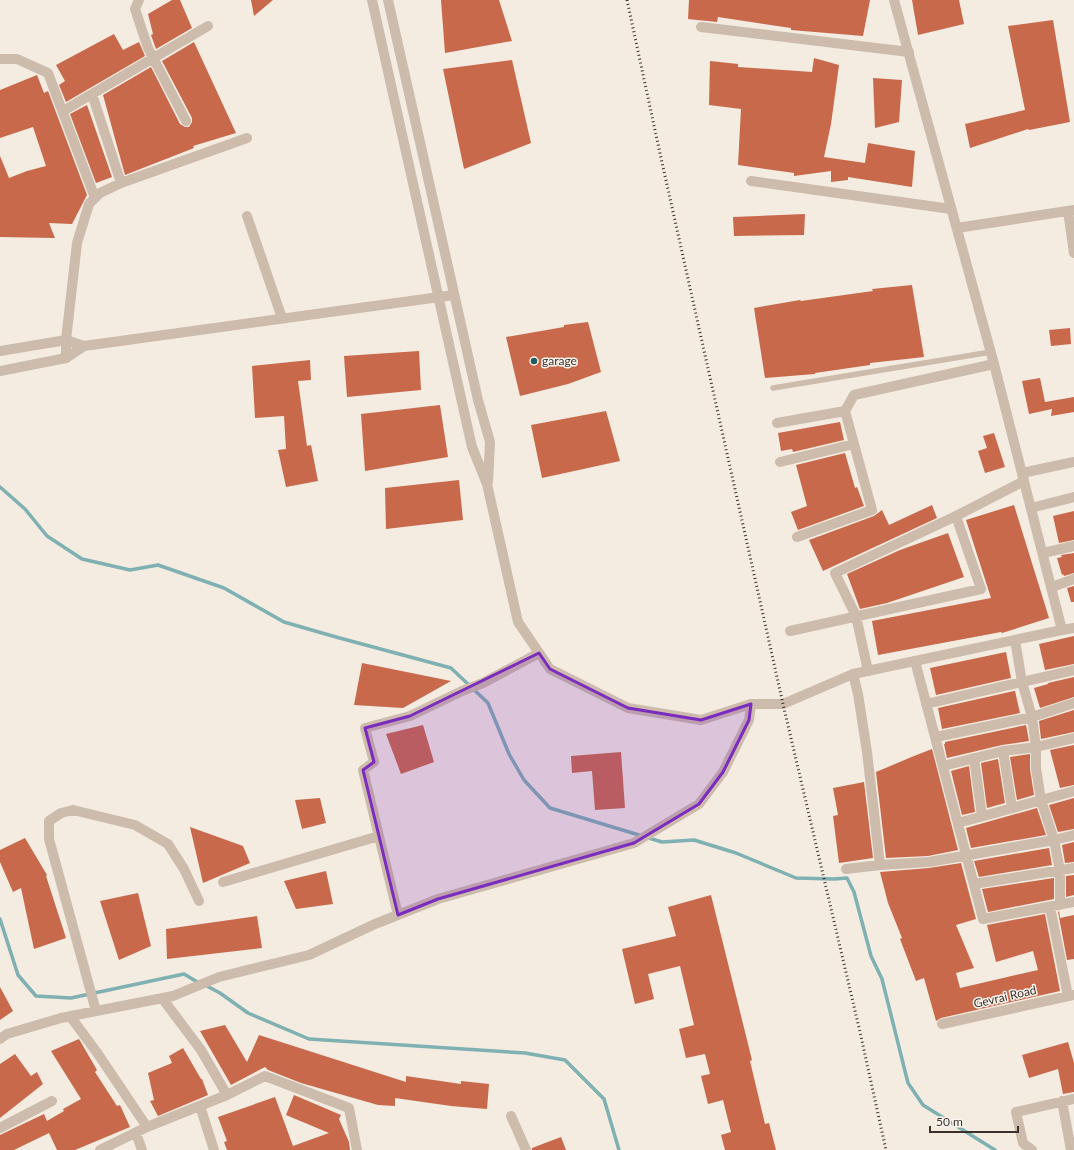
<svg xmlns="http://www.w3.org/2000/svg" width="1074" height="1150" viewBox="0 0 1074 1150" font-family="Lato,sans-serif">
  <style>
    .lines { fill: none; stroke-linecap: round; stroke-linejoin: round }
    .stream { stroke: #7fb0b2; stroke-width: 3.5 }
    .building { fill: #c8694b }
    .service { stroke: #cdbbac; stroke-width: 5.5 }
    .minor { stroke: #cdbbac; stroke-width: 10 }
    .tertiary { stroke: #cdbbac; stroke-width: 10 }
    .rail { stroke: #3b302b; stroke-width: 3; stroke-dasharray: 1 3; stroke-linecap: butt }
    .marked { fill: #7b2cbf; fill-opacity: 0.2; stroke: #7b2cbf; stroke-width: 3; stroke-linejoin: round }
    .poi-dot { fill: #1f5a5e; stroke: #fbf5ee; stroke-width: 1.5 }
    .labels { text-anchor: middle; stroke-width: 3; stroke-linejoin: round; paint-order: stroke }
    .poi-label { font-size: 12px; fill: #3b302b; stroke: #fbf5ee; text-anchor: start }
    .street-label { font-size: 12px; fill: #3b302b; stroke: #fbf5ee }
  </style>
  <rect width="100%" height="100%" fill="#f4ebe1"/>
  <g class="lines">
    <path class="stream" d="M0,487L25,509L47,536L82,559L130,570L158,565L224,588L284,622L336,637L451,668L488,703L509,754L524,780L550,808L662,842L694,840L736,853L796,878L834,879L847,878L854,892L871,956L882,979L908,1083L923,1105L995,1150
      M0,919L18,975L36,996L71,998L184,974L199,983
      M205,985L220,993L248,1013L309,1039L525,1053L565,1060L604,1099L619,1150"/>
  </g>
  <path class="building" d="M172,0H180L192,28L156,49L151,35L153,34L148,14Z
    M251,0H273L254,16Z
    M441,0H499L512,41L445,53Z
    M689,0H870L863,36L791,30V28L718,17L717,22L688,19Z
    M912,0H959L964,24L918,35Z
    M1053,20L1070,122L1029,130L1028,129L970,148L965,124L1025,110L1008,26Z
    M114,34L123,50L139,42L145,56L66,102L59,85L65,81L56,65Z
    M194,42L236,133L193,146L194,148L125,175L103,95L151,67L180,124L185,127H189L192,122V118L162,61Z
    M814,58L839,65L831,124L824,157L865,163L868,143L915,151L912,187L848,177V180L831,182V171L794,176V173L738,165L741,109L709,105L710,61L738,64V67L812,72Z
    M512,60L531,143L464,169L443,69Z
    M37,75L44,93L48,91L87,195L72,224L49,223L55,238L0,237V156L9,178L27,171L46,166L33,127L0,138V90Z
    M873,78L902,80L899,122L875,128Z
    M87,105L112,177L96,183L70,114Z
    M805,214L804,235L734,236L733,217Z
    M912,285L924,357L870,363V365L815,373V374L765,378L754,308L800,300L801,301L873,291L872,289Z
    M588,322L601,372L568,384L520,396L506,337L564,327V325Z
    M1070,328L1071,344L1051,346L1049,330Z
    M419,351L421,390L347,397L344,356Z
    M310,360L311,380L298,381L307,446L311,445L318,481L286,487L278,450L286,449L284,416L255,418L252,366Z
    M1040,378L1045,402L1074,397V412L1051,416L1052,409L1029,414L1022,381Z
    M440,405L448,457L365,471L361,414Z
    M606,411L620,461L542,478L531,425Z
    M840,422L844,440L793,452L792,449L781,451L778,433Z
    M994,433L1005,467L985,473L978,451L987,448L983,436Z
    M845,453L855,488L857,487L864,506L798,530L791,512L807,506L796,465Z
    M459,480L463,520L386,529L385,488Z
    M932,505L937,518L823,571L809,540L874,516L882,510L889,525Z
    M1014,505L1049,618L1002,633L1001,632L878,655L872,621L991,598L966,520Z
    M1074,511V540L1059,543L1053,516Z
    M948,533L964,577L887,603L860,609L847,574L900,550Z
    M1074,553V573L1064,576L1063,574L1062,575L1057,558L1062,557L1061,555Z
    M1074,586V602H1071L1067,588Z
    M1074,636V664L1045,670L1039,644Z
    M1006,652L1011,678L936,695L930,668Z
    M362,663L451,681L403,708L354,705Z
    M1074,677V697L1040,708L1034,688L1048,684V683Z
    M1014,691H1015L1020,713L942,729L938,708Z
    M1074,710V732L1041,739L1039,721Z
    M423,725L434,762L401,774L386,734Z
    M1026,725L1029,741L1002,745L947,758L944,744H945V742Z
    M1074,745V785L1060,788L1050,750Z
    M932,749L958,850L928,856L886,858L876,772L914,756Z
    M621,752L625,808L595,810L592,771L572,773L571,756Z
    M1030,754V769L1034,795L1017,800L1010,757Z
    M998,759L1005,803L987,808L981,763Z
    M969,766L975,812L962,815L951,771Z
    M864,782L873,858L839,863L833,816L838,815L833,788Z
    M320,798L326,823L302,829L295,800Z
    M1074,798V829L1058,832L1049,805Z
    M1037,808L1046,835L971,848L966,828Z
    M190,827L243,846L250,863L203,883Z
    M25,838L47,875L46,876L66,938L34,949L21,888L13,892L0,862V850Z
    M1074,842V862L1065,863L1062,845Z
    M1049,848L1052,865L979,877L974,861Z
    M961,863L976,919L956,925L974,968L956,973L960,988L1038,970L1033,951L996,962L987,925L1045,914L1060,991L941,1018L936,1021L924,978L916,981L900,939L902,938L888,903L880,872L929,868Z
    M326,871L333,904L296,909L284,881Z
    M1074,875V895L1066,897V876Z
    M1054,878V899L988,912L982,889Z
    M138,893L151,946L119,960L100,901Z
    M711,895L752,1060L750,1061L765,1124L769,1123L776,1150H725L721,1135L731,1132L723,1100L708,1104L701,1076L710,1074L705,1054L686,1058L679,1029L694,1025L680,966L648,974L654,999L635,1004L622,949L676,936L668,907Z
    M1059,911L1060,918L1074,915V959L1067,960L1058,912Z
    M257,916L262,948L167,959L166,929Z
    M0,987L13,1011L0,1020Z
    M225,1025L247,1062L259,1035L406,1082V1076L461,1084V1081L489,1084L487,1109L451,1106L395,1098V1106L378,1105L301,1083L268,1070L265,1067L231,1085L200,1031Z
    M79,1039L97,1070L95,1072L117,1106L120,1105L130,1127L75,1150H57L49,1133L14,1150H0V1135L44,1114L47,1121L64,1111L63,1109L81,1099L51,1051Z
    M1068,1042L1074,1063V1092L1063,1094L1058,1069L1029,1078L1022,1055Z
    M183,1048L201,1079H202L208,1095L158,1116L150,1101L154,1100L148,1073L172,1063L169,1056Z
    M15,1054L31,1076L37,1072L43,1084L0,1118V1064Z
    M294,1095L341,1115L339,1119L349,1142L350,1150H227L224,1142L227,1141L218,1117L275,1097L293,1146L329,1133L286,1115Z
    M561,1137L566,1150H532V1148Z"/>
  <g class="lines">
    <path class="service" d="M773,388L991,352"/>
    <path class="minor" d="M139,0L135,9L148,48L186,121
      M701,27L909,52
      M0,59H17L48,73L95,198
      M92,94L121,183
      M63,111L208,26
      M751,181L951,209
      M1068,211L1074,253
      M247,216L282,318
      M957,228L1074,210
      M66,358V340L77,243L89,204L100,193L121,183L247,138
      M777,423L845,411
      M780,462L854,444
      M1022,473L1074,462
      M1031,508L1074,497
      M797,537L872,510L845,411L854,395L994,364
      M1043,553L1074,546
      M1052,587L1074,579
      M1062,630L1074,628
      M790,631L981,589L956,516
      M1015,640L1022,682L1032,717L1036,747V768L1041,800L1054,840L1060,871V905
      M915,661L983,919L1074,902
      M868,671L856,616L835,573L956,516L1024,481
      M853,674L858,694L867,752L880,865L929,862L1054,840L1074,835
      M926,704L1074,670
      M936,737L1032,717L1074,703
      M1003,751L1012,808
      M974,758L982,816
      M943,766L1003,751L1036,747L1074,738
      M958,823L1074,791
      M846,869L880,865
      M223,882L379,836
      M974,884L1074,868
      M1050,907L1068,996
      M398,915L363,770L374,762L365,728L410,716L462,691L483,683L539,653
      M162,998L201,1050L227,1095
      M96,1011L49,839V821L61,813L73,810L135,825L168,844L184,869L199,901
      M70,1016L98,1054L147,1127
      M942,1024L1074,995
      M0,1039L7,1034L61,1018L173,996L219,977L309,955L375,924L438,899L634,843L699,804L723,772L749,720L751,704
      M1062,1101L1071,1150
      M200,1106L214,1150
      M511,1116L526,1150
      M0,1128L52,1101
      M136,1133L142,1150
      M100,1150L147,1127L227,1095L265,1076L349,1108L357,1150
      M1032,1150L1023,1143L1016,1112L1074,1099"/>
    <path class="tertiary" d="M372,0L472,447L487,484L518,622L550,669L628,708L701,720L751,704H783L853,674L1062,630L994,364L894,0
      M388,0L478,400L490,442L488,482
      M0,351L66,340L84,346
      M0,371L66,358L84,346L454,295"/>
    <path class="rail" d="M627,0L661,158L783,704L860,1032L886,1150"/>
  </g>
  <path class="marked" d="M539,653L550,669L628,708L701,720L751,704L749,720L723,772L699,804L634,843L438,899L398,915L363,770L374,762L365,728L410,716Z"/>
  <circle class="poi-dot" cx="534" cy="361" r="4"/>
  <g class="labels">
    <g class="poi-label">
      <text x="542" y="365">garage</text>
    </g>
    <g class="street-label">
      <text transform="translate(1005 997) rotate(-13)" y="4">Gevrai Road</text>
    </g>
  </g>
  <path d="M930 1126v6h88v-6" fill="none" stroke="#3b302b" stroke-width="2"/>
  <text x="936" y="1126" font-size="12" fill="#3b302b" stroke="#fbf5ee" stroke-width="3" paint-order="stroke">50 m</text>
</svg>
